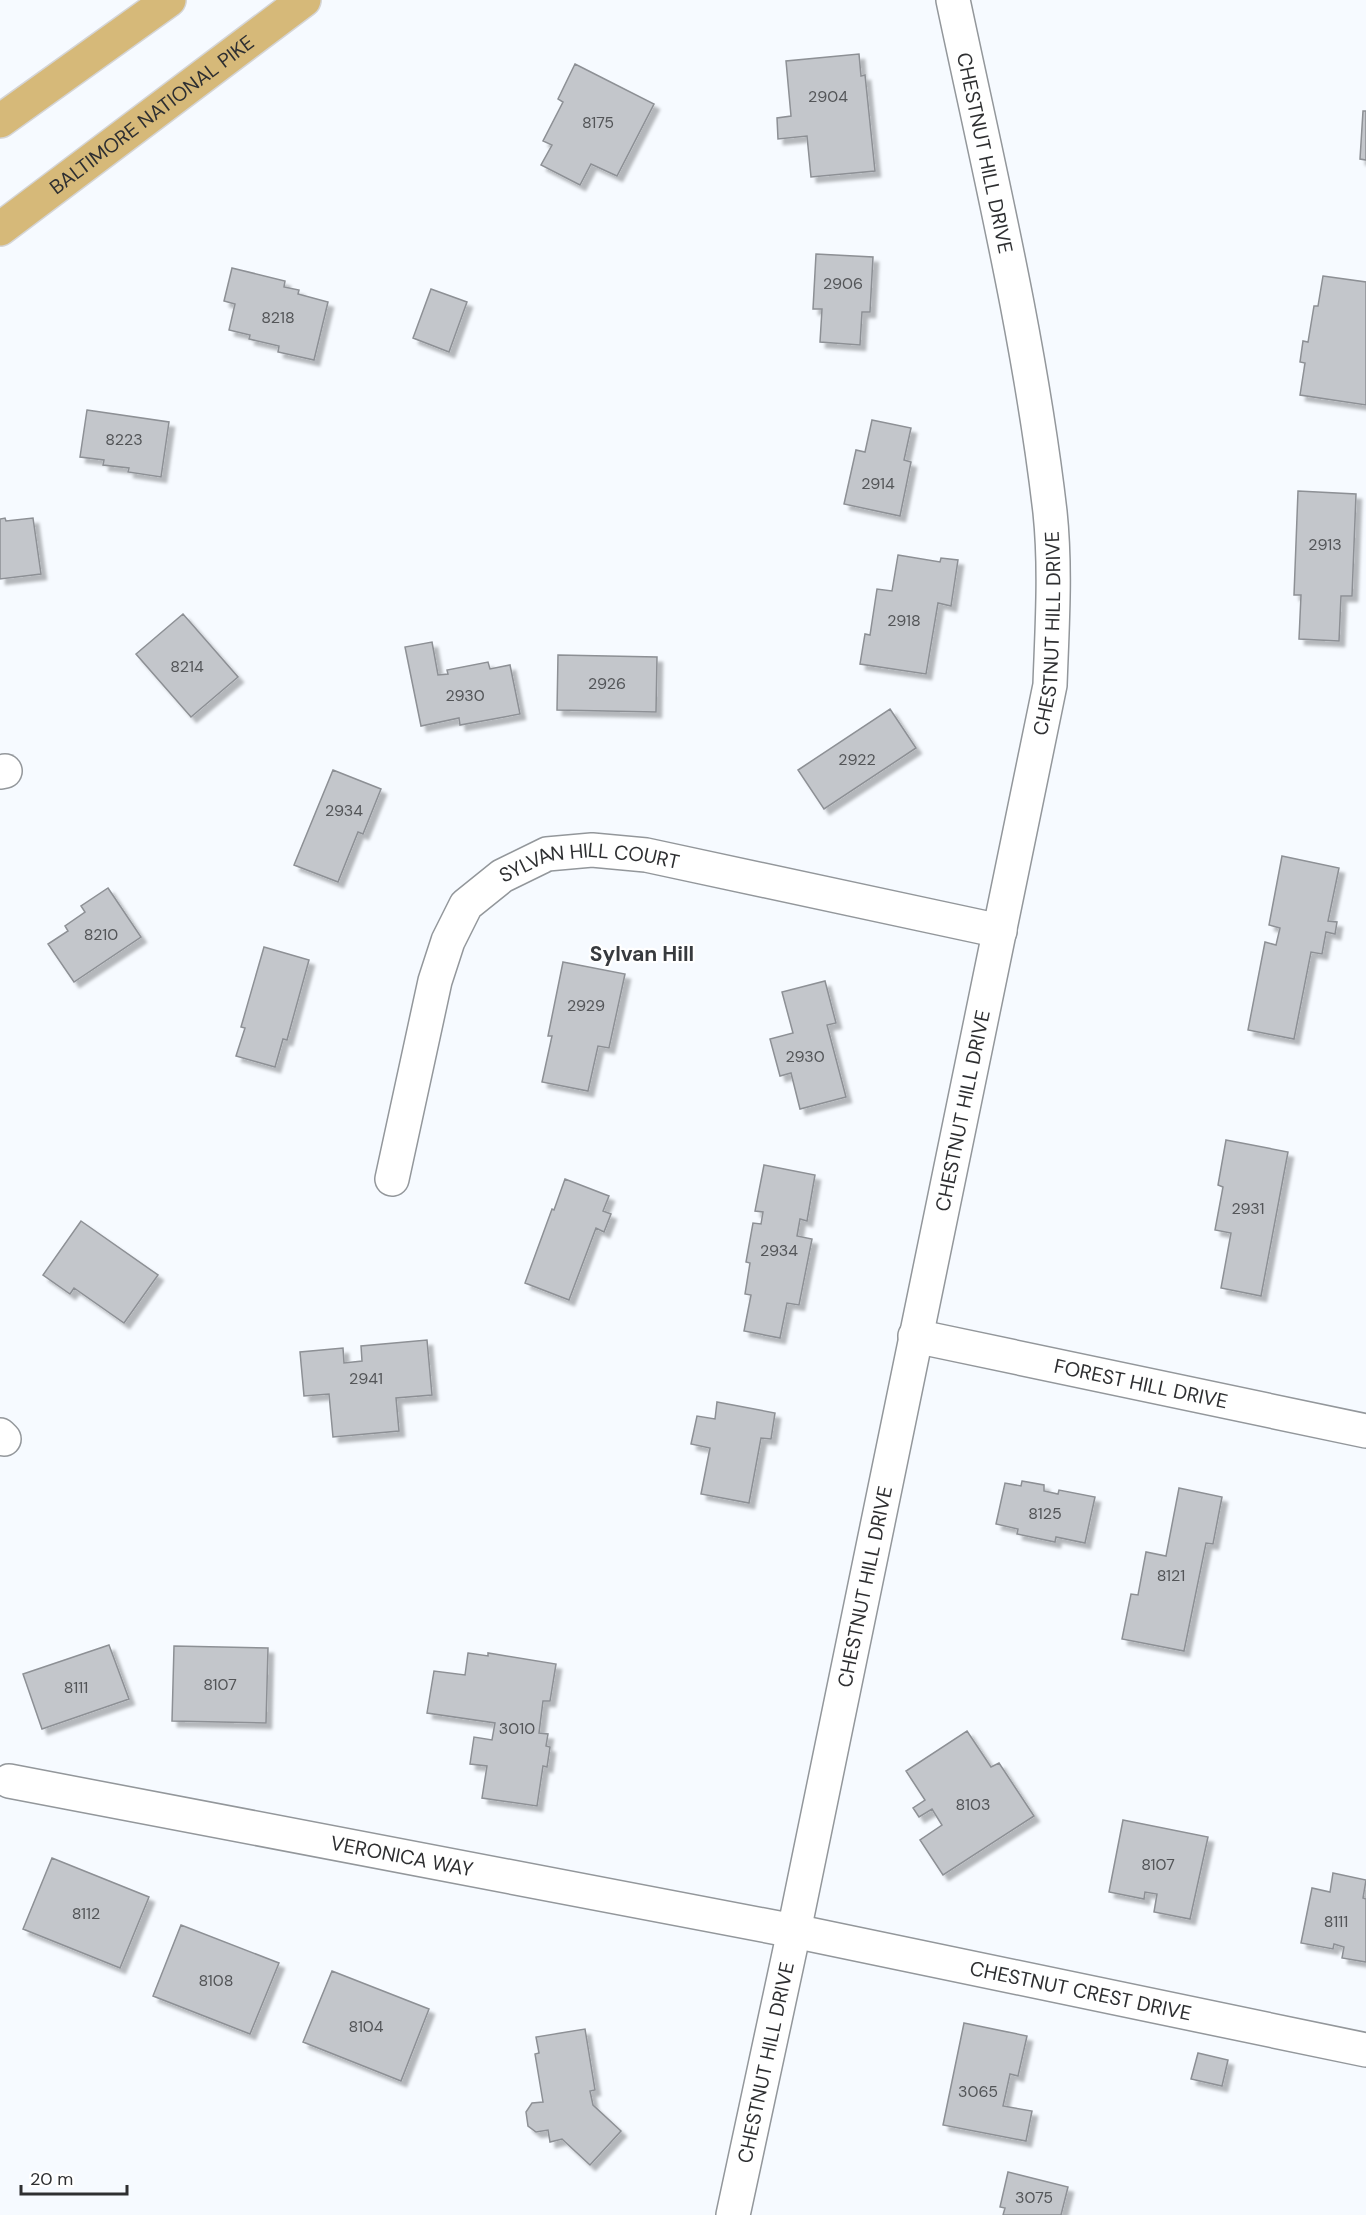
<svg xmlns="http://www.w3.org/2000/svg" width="1366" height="2215" viewBox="0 0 1366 2215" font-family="'DM Sans',sans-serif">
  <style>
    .building { fill: #c3c6cb; stroke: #8d9095; stroke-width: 1.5; filter: url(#shadow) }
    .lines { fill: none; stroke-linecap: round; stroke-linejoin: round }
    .street-casing { stroke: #93979b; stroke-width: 36 }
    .primary-casing { stroke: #d5d5d6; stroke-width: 36 }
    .street { stroke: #fff; stroke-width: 33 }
    .primary { stroke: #d6b979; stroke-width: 33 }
    .labels { text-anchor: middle; stroke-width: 4.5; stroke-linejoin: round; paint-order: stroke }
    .number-label { font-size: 16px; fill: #535558 }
    .street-label { font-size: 20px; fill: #2e2f31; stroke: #fff }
    .neighbourhood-label { font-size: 21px; font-weight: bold; fill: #373a3e; stroke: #fff }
  </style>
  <defs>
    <filter id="shadow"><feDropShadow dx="5.5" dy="5.5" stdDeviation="1.5" flood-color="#0004"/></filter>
  </defs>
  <rect width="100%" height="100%" fill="#f6faff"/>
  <path class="building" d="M859,54L861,76L865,75L875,171L811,177L807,136L778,139L777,118L791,116L786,61Z
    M575,64L654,104L617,176L591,164L580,185L541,165L552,145L543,141L563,102L558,99Z
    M1363,111H1366V160L1360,159Z
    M816,254L873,257L870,312H862L860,345L820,342L822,309H813Z
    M232,268L285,281L284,287L299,290L298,294L328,302L314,360L278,352L279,346L249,339L250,335L229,330L235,304L224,301Z
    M1323,276L1366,282V405L1300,395L1305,363L1300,362L1303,341L1308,342L1314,306H1318Z
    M431,289L467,302L449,352L413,338Z
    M87,410L169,422L161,477L128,472L129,468L103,465L104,460L80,457Z
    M872,420L911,428L904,460L911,462L900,516L844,504L856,450L865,452Z
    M1298,491L1356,494L1352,596H1341L1339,641L1299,639L1301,595H1294Z
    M5,518L6,521L33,518L41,574L0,579V519Z
    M898,555L940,562L941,558L958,560L951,606L938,603L926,674L860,664L865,634L870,635L877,589L892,591Z
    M183,614L238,677L191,717L136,654Z
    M432,642L438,675L448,674L447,670L488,662L490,669L510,665L520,714L460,725L459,718L421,726L405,647Z
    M558,655L657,657L656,712L557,710Z
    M890,709L916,748L824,809L798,770Z
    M333,770L381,789L363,834L358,832L338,882L294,865Z
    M1282,856L1339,868L1328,921L1337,922L1335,934L1326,932L1322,954L1311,952L1294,1039L1248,1030L1265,942L1276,945L1280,928L1269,925Z
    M108,888L141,937L74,982L48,944L68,931L65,926L85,912L81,906Z
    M264,947L309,960L287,1040L283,1039L275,1067L236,1056L245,1028L241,1027Z
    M563,962L625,974L609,1048L598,1046L588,1091L542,1082L552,1036H548Z
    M825,981L836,1023L827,1025L846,1097L800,1109L791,1073L780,1076L770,1039L793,1033L782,992Z
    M1226,1140L1288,1152L1261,1296L1221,1288L1231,1233L1215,1230L1223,1187L1218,1185Z
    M764,1165L815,1175L807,1221L800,1219L797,1236L812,1239L799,1305L787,1303L780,1338L744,1331L751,1295L745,1294L750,1263L746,1262L753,1223L761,1224L763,1212L755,1211Z
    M565,1179L609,1196L603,1211L611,1214L604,1232L596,1228L569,1300L525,1283L552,1209L554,1210Z
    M81,1221L158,1275L124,1323L74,1288L70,1294L43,1275Z
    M427,1340L432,1395L396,1398L399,1431L333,1437L329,1394L304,1396L300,1352L343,1348L344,1363L362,1361L361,1346Z
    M717,1402L775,1413L771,1439L761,1438L749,1503L701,1494L710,1448L691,1444L697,1416L715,1419Z
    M1022,1481L1044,1485V1491L1058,1494L1059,1490L1095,1497L1085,1543L1056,1537L1055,1542L1017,1534L1018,1529L996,1524L1005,1483L1021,1486Z
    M1179,1488L1222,1497L1213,1544L1206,1543L1184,1651L1122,1639L1131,1594L1138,1595L1146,1552L1166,1556Z
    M109,1645L129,1699L42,1729L23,1674Z
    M174,1646L268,1648L266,1723L172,1721Z
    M468,1653L488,1656V1653L556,1664L550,1701H543L539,1733L548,1734L546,1746L550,1747L547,1767L543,1766L537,1806L482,1798L487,1766L470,1764L474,1737L492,1740L495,1723L427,1713L434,1671L465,1675Z
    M967,1731L991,1767L999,1763L1034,1816L943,1875L920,1840L942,1825L932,1809L919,1817L913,1808L925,1800L906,1771Z
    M1123,1820L1208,1837L1190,1919L1154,1912L1157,1894L1145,1892L1144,1899L1109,1892Z
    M52,1858L149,1897L120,1968L23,1929Z
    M1333,1873L1366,1880L1363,1898L1366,1899V1962L1342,1958L1344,1947L1334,1944L1333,1949L1301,1943L1312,1888L1330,1892Z
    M181,1925L279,1963L250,2034L153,1996Z
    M332,1971L429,2009L401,2081L303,2042Z
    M964,2023L1027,2036L1018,2076L1010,2074L1003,2106L1032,2111L1026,2141L943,2125Z
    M585,2029L595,2090L590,2091L593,2105L621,2131L590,2165L562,2139L550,2142L548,2130L536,2132L528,2126L526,2112L532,2103L543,2102L535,2054L539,2053L536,2037Z
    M1198,2053L1228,2060L1222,2086L1191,2079Z
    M1008,2172L1068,2187L1061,2215H1003L1005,2208L1000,2207Z"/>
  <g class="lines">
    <defs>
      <g id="street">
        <path d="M0,772L5,771"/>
        <path id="s1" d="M392,1179L435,981L448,941L466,905L502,876L547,854L592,850L646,855L1000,931"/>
        <path id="s2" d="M915,1336L1366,1431"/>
        <path d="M0,1435L4,1439"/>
        <path id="s3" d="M9,1781L794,1931L1366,2050"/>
        <path id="s4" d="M733,2215L794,1931L1050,685C1052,628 1056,569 1050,512C1030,340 989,170 953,0"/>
      </g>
      <g id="primary">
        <path d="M0,121L169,0"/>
        <path id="s5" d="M0,229L304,0"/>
      </g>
    </defs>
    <use href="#street" class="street-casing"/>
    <use href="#primary" class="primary-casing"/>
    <use href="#street" class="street"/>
    <use href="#primary" class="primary"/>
  </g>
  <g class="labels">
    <g class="number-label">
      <text x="828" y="102">2904</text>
      <text x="598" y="128">8175</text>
      <text x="843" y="289">2906</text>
      <text x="278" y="323">8218</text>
      <text x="124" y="445">8223</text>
      <text x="878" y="489">2914</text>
      <text x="1325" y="550">2913</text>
      <text x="904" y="626">2918</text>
      <text x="187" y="672">8214</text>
      <text x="607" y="689">2926</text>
      <text x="465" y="701">2930</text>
      <text x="857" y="765">2922</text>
      <text x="344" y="816">2934</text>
      <text x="101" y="940">8210</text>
      <text x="586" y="1011">2929</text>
      <text x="805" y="1062">2930</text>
      <text x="1248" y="1214">2931</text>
      <text x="779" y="1256">2934</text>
      <text x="366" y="1384">2941</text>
      <text x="1045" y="1519">8125</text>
      <text x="1171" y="1581">8121</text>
      <text x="220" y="1690">8107</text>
      <text x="76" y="1693">8111</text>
      <text x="517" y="1734">3010</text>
      <text x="973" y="1810">8103</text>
      <text x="1158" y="1870">8107</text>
      <text x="86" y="1919">8112</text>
      <text x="1336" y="1927">8111</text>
      <text x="216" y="1986">8108</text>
      <text x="366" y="2032">8104</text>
      <text x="978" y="2097">3065</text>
      <text x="1034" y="2203">3075</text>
    </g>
    <g class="street-label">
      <text dy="7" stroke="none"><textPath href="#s5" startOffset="190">BALTIMORE NATIONAL PIKE</textPath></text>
      <text transform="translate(985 153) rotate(78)" y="7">CHESTNUT HILL DRIVE</text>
      <text dy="7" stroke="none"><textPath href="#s4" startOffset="1614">CHESTNUT HILL DRIVE</textPath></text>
      <text dy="7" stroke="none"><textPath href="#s1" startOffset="422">SYLVAN HILL COURT</textPath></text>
      <text dy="7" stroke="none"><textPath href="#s4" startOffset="1128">CHESTNUT HILL DRIVE</textPath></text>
      <text dy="7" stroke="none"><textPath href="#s2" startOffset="231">FOREST HILL DRIVE</textPath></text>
      <text dy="7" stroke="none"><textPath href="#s4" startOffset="642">CHESTNUT HILL DRIVE</textPath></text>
      <text dy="7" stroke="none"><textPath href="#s3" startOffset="400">VERONICA WAY</textPath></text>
      <text dy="7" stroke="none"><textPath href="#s3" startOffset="1092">CHESTNUT CREST DRIVE</textPath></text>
      <text dy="7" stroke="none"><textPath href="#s4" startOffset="156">CHESTNUT HILL DRIVE</textPath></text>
    </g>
    <g class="neighbourhood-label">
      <text x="642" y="961">Sylvan Hill</text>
    </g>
  </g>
  <path d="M21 2185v9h106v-9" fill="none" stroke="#2e2f31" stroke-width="3"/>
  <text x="30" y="2185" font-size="18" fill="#2e2f31" stroke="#ffffff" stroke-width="4.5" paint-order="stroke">20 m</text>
</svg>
